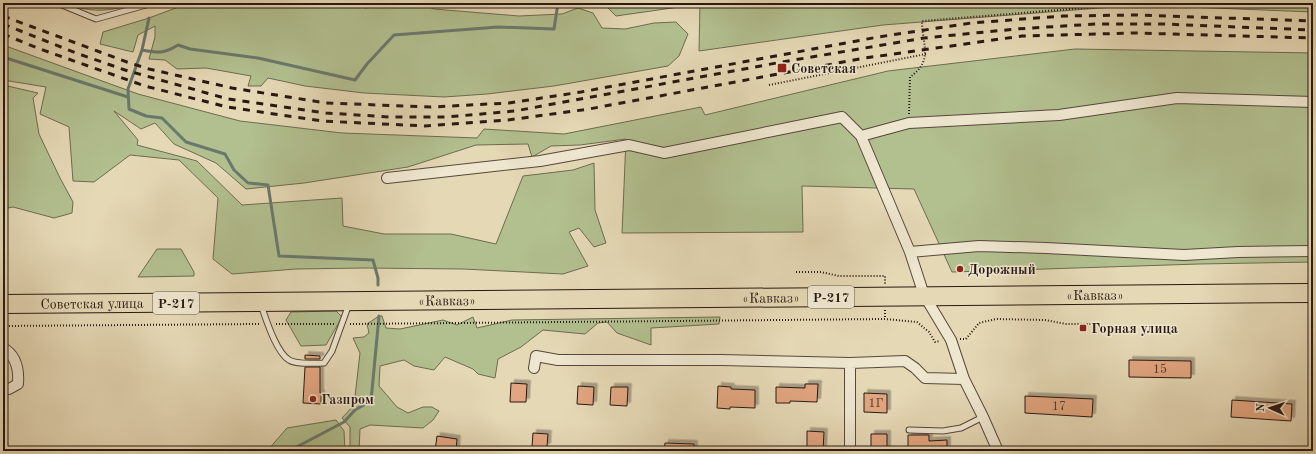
<svg xmlns="http://www.w3.org/2000/svg" width="1316" height="454" viewBox="0 0 1316 454" font-family="'Old Standard TT',serif">
  <style>
    .green { fill: #b2bf8f; stroke: #6d6c50 }
    .lines { fill: none; stroke-linecap: round; stroke-linejoin: round }
    .stream { stroke: #6a796d; stroke-width: 3 }
    .building { fill: #e1a57f; stroke: #281812; filter: url(#shadow) }
    .lane-casing { stroke: #57483b; stroke-width: 7 }
    .street-casing { stroke: #57483b; stroke-width: 12 }
    .highway-casing { stroke: #281812; stroke-width: 20 }
    .path { stroke: #281812; stroke-width: 2; stroke-dasharray: 1 2; stroke-linecap: butt }
    .lane { stroke: #eee6cf; stroke-width: 5 }
    .street { stroke: #eee6cf; stroke-width: 10 }
    .highway { stroke: #e5d8b5; stroke-width: 18 }
    .rail { stroke: #281812; stroke-width: 3; stroke-dasharray: 7 7; stroke-linecap: butt }
    .poi-dot { fill: #8f2418; stroke: #eee6cf; stroke-width: 1.5 }
    .labels { text-anchor: middle; stroke-width: 3; stroke-linejoin: round; paint-order: stroke }
    .number-label { font-size: 12px; fill: #563b2d }
    .shield { fill: #eee6cf; stroke: #63564b; stroke-width: 1 }
    .shield-label { font-size: 13px; font-weight: bold; fill: #281812 }
    .poi-label { font-size: 14px; font-weight: bold; fill: #281812; stroke: #eee6cf; text-anchor: start }
    .street-label { font-size: 14px; fill: #281812; stroke: #eee6cf }
  </style>
  <defs>
    <filter id="shadow"><feDropShadow dx="3.5" dy="-3.5" stdDeviation="0" flood-color="#0004"/></filter>
  </defs>
  <rect width="100%" height="100%" fill="#e5d8b5"/>
  <filter id="stains"><feTurbulence type="fractalNoise" baseFrequency=".005" numOctaves="4"/><feColorMatrix values="0 0 0 0 .2 0 0 0 0 .09 0 0 0 0 .02 0 0 0 .5 -.17"/></filter>
  <radialGradient id="worn" r=".72"><stop offset=".6" stop-color="#630" stop-opacity="0"/><stop offset="1" stop-color="#630" stop-opacity=".3"/></radialGradient>
  <path class="green" d="M68,3H136C115,11 88,14 68,3Z
    M189,3H345L366,8L385,3H421L434,9L519,16L562,14L578,8L593,13L602,28L625,29L654,23L676,22L688,34L679,56L668,66L554,86L487,94L444,97L364,93L305,86L268,78L261,86H248L251,76L206,68L177,69L165,60L149,59L155,37V26L138,35L133,52L100,44L103,32L149,18Z
    M603,3H1313V12L1138,5L883,25L699,51L700,4L616,16Z
    M3,45L138,94L240,121L342,133L477,138L484,129L564,134L701,107L705,115L888,71L1075,49L1313,53V262L1199,264L952,272L914,189L802,186L803,232L622,233L626,139L580,145L551,146L532,157L528,144L476,145L408,167L304,183L246,189L216,163L174,144L155,123L141,129L114,111L138,140L137,145L197,161L242,205L342,198L343,226L384,234H451L496,244L523,176L573,170L594,163L595,210L606,243L594,247L579,228L569,232L588,266L563,274L463,269L364,268L296,269L232,274L213,259L218,198L179,160L130,155L94,182L73,181L69,127L40,114L46,87L3,80Z
    M3,85L38,93L33,98L39,134L60,178L73,202L72,213L54,218L13,207L3,209Z
    M157,249H181L194,272V276L138,277Z
    M336,311L342,317L326,345L301,346L286,320L291,312Z
    M379,316H382L386,328L400,329L443,320L457,325L473,317L477,328L512,320L720,317L719,324L651,328V345L617,333L607,322L598,323L585,334L543,330L521,347L498,359L495,378L478,374L473,369L445,357L434,370L414,366L404,360L380,366L379,386L397,407L408,413L423,407H432L439,411L433,420L423,428L370,425L360,429L359,451H350V427L342,418L354,405L360,353L353,338L364,337L369,333L367,324Z
    M336,420L344,431L345,451H267L287,428Z"/>
  <g class="lines">
    <path class="stream" d="M149,18L142,50L128,89L129,109L146,116L162,118L186,142L225,154L234,170L248,183L268,185L279,256L373,260L378,278V285
      M142,50C158,53 164,54 178,45L190,49L258,58L355,80L367,64L394,35L498,27L554,29L558,3
      M3,57L128,97
      M289,451L344,422L355,410L371,401L379,316"/>
  </g>
  <path class="building" d="M305,355L320,356V359H305Z
    M1129,360L1191,361V378L1129,377Z
    M305,367H320V393H321V404L303,403Z
    M511,383L527,384L526,402H510Z
    M805,384H818L817,402L790,401V403H776V387L805,388Z
    M578,386L594,387L593,405L577,404Z
    M718,386L731,387V389L755,390V408L730,407V409L717,408Z
    M611,387H628L627,406L610,405Z
    M864,393L887,394V413L864,412Z
    M1025,396L1093,399L1092,417L1025,413Z
    M1232,400L1292,404L1291,421L1231,417Z
    M807,431L824,432L823,450L807,449Z
    M533,433L548,434L547,447H532Z
    M871,434H887V451H871Z
    M908,435H929V441L947,440V451H908Z
    M437,436L457,439L456,451H435Z
    M665,443L694,444V451H664Z"/>
  <g class="lines">
    <defs>
      <path id="lane" d="M57,3L96,19L153,3
        M261,305C266,319 276,352 289,360C297,365 315,363 324,363L332,351L349,304
        M909,430L943,431L961,428L983,417"/>
      <path id="street" d="M861,136L909,123L1059,115L1177,98L1313,102
        M387,178L540,161L629,145L664,153L842,117L861,136L910,252L924,295L951,340L964,379L983,417L998,451
        M910,252L979,246L1046,248L1184,255L1238,252L1313,251
        M3,348C16,355 19,370 18,384L9,389
        M534,368L536,356L558,360H721L850,363L905,361L915,368L925,378L964,379
        M850,451V363"/>
      <g id="highway">
        <path id="s1" d="M3,304L1313,293"/>
      </g>
    </defs>
    <use href="#lane" class="lane-casing"/>
    <use href="#street" class="street-casing"/>
    <use href="#highway" class="highway-casing"/>
    <path class="path" d="M769,85L926,54
      M909,114L910,77C934,60 922,45 922,21L1108,6L1109,3
      M796,272H821L839,276H885V284
      M885,310V319
      M276,324H334
      M350,324L885,319L917,322L929,332L935,342L940,341
      M3,326L260,324
      M960,339H966L979,323L996,319L1045,320L1066,324H1095"/>
    <use href="#lane" class="lane"/>
    <use href="#street" class="street"/>
    <use href="#highway" class="highway"/>
    <path class="rail" d="M3,16L127,62L149,69L232,88L326,103L431,107L509,103L581,92L878,37L971,23L1063,16L1137,15L1313,21
      M3,24L76,53L125,70L228,99L326,113L390,117H447L515,111L782,62L924,38L1016,29L1096,24H1163L1313,30
      M3,34L40,49L145,86L227,107L322,121L425,126L508,120L589,109L865,58L1022,36L1135,33L1313,38"/>
  </g>
  <g class="poi-dot">
    <rect x="777" y="63" width="10" height="10" rx="2"/>
    <circle cx="960" cy="269" r="4"/>
    <rect x="1079" y="324" width="8" height="8" rx="2"/>
    <circle cx="313" cy="399" r="4"/>
  </g>
  <g class="labels">
    <g class="number-label">
      <text x="1160" y="373">15</text>
      <text x="876" y="407">1Г</text>
      <text x="1059" y="410">17</text>
    </g>
    <g class="shield">
      <rect x="808" y="286" width="46" height="22" rx="3"/>
      <rect x="153" y="292" width="46" height="22" rx="3"/>
    </g>
    <g class="shield-label">
      <text x="831" y="302">Р-217</text>
      <text x="176" y="308">Р-217</text>
    </g>
    <g class="poi-label">
      <text x="791" y="73">Советская</text>
      <text x="968" y="274">Дорожный</text>
      <text x="1091" y="333">Горная улица</text>
      <text x="321" y="404">Газпром</text>
    </g>
    <g class="street-label">
      <text dy="5" stroke="none"><textPath href="#s1" startOffset="1092">«Кавказ»</textPath></text>
      <text dy="5" stroke="none"><textPath href="#s1" startOffset="768">«Кавказ»</textPath></text>
      <text dy="5" stroke="none"><textPath href="#s1" startOffset="444">«Кавказ»</textPath></text>
      <text dy="5" stroke="none"><textPath href="#s1" startOffset="89">Советская улица</textPath></text>
    </g>
  </g>
  <rect width="1316" height="454" fill="none" stroke="#e5d8b5" stroke-width="16"/>
  <rect x="4" y="4" width="1308" height="446" fill="none" stroke="#281812" stroke-width="2"/>
  <rect x="8" y="8" width="1300" height="438" fill="none" stroke="#281812"/>
  <g transform="translate(1270 408) rotate(273)" stroke="#eee6cf" stroke-width="3" paint-order="stroke">
  <path d="M0-3L7 15L0 10L-7 15Z" fill="#281812"/>
  <text y="-6" font-size="11" font-weight="bold" text-anchor="middle" fill="#281812">N</text>
  </g>
  <rect width="100%" height="100%" filter="url(#stains)"/>
  <rect width="100%" height="100%" fill="url(#worn)"/>
</svg>
